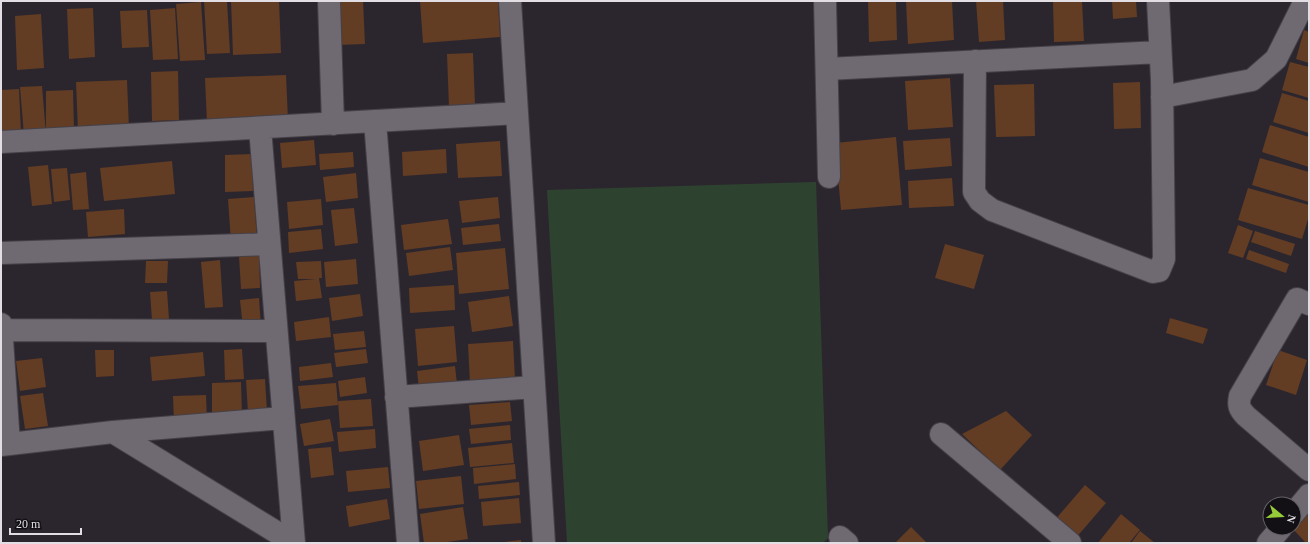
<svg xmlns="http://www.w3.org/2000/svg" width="1310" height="544" viewBox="0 0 1310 544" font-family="'Times New Roman',serif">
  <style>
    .green { fill: #2e432f }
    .building { fill: #633c24 }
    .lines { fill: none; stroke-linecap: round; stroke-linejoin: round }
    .minor-casing { stroke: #454147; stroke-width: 24 }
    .minor { stroke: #6f6972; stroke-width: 22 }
  </style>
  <rect width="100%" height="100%" fill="#2b262e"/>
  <path class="green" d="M816,182L828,538L823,543H567L547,190Z"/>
  <path class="building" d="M204,1H227L230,53L207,54Z
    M231,1H279L281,53L233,55Z
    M334,1H363L365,44L336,45Z
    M420,1H498L500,37L423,43Z
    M868,1H896L897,40L869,42Z
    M906,1H952L954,40L908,44Z
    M976,1H1003L1005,40L979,42Z
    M1053,1H1082L1084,41L1054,42Z
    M1112,1H1136L1137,17L1113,19Z
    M201,2L205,60L180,61L176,4Z
    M93,8L95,57L69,59L67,9Z
    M175,8L178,59L153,60L150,10Z
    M147,10L149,47L122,48L120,11Z
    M41,14L44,68L17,70L15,16Z
    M1304,30L1309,32V63L1296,59Z
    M473,53L475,105L449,107L447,54Z
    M1290,62L1309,67V98L1282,90Z
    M178,71L179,120L152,121L151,72Z
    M286,75L288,120L207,123L205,78Z
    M950,78L953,127L908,130L905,81Z
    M127,80L129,129L78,132L76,82Z
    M1140,82L1141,128L1114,129L1113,83Z
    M1034,84L1035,136L996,137L994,85Z
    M42,86L46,134L24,135L20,87Z
    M19,89L21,133H1V90Z
    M73,90L74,130H46V91Z
    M1282,93L1309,101V133L1273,122Z
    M1270,125L1309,137V167L1262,152Z
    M896,137L902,205L841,210L835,143Z
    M950,138L952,166L905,170L903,141Z
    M314,140L316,165L282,168L280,143Z
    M500,141L502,176L458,178L456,144Z
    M446,149L447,173L403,176L402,152Z
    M353,152L354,167L320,170L319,154Z
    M252,154L253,191L225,192V155Z
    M1260,158L1309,172V202L1252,185Z
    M172,161L175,194L104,201L100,168Z
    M48,165L52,204L32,206L28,167Z
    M67,168L70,200L54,202L51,169Z
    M86,172L89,209L73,210L70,174Z
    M356,173L358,198L326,202L323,177Z
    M952,178L954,206L909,208L908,181Z
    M1248,188L1309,205V216L1302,239L1238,220Z
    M254,197L257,240L231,242L228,199Z
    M498,197L500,218L462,223L459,201Z
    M321,199L323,225L289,229L287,202Z
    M354,208L358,243L335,246L331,210Z
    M124,209L125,234L88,237L86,212Z
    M448,219L452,244L404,250L401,225Z
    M499,224L501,241L463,245L461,228Z
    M1238,225L1253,231L1243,258L1228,253Z
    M321,229L323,249L289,253L288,232Z
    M1255,231L1295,244L1291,256L1251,242Z
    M945,244L984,255L974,289L935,278Z
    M450,247L453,270L409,276L406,253Z
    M505,248L509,289L459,294L456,253Z
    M1249,250L1289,264L1286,273L1246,259Z
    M259,255L260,288L241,289L239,256Z
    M356,259L358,284L326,287L324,262Z
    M220,260L223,307L205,308L201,262Z
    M146,261H168L167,283H145Z
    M321,261L322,278H319L322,298L296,301L294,281L316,279H298L296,262Z
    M454,285L455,310L410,313L409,288Z
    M167,291L169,319L152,320L150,292Z
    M360,294L363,316L332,321L329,298Z
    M509,296L513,326L472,332L468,302Z
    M259,298L261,326L243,328L240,300Z
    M329,317L331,337L296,341L294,322Z
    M1170,318L1208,329L1203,344L1166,333Z
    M454,326L457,362L418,366L415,329Z
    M364,331L366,347L335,350L333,334Z
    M513,341L515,380L470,383L468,344Z
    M242,349L244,379L225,380L224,350Z
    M366,349L368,363L336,367L334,353Z
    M95,350H114V376L96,377Z
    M1278,350L1307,360L1296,395L1266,385Z
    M203,352L205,376L152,381L150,357Z
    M42,358L46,387L20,391L16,361Z
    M331,363L333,377L300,381L299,367Z
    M455,366L457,384L419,388L417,371Z
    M365,377L367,393L340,397L338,381Z
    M265,379L267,412L248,413L246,380Z
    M241,382L242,415L212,416V383Z
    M336,383L338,405L301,409L298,386Z
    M43,393L48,426L25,429L20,396Z
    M206,395L207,421L174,422L173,396Z
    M371,399L373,426L340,428L338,401Z
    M510,402L512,421L471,425L469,405Z
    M1006,411L1032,435L1000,470L962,434Z
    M330,419L334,441L304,446L300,424Z
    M510,425L511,440L471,444L469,429Z
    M375,429L376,448L339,452L337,432Z
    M459,435L464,465L423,471L419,441Z
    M512,443L514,463L470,467L468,448Z
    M331,447L334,475L311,478L308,449Z
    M515,464L516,479L474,484L473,468Z
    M388,467L390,488L348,492L346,471Z
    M461,476L464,504L419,509L416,481Z
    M519,482L520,495L479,499L478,486Z
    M1085,485L1106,503L1075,539L1054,521Z
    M519,498L521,523L483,526L481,502Z
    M387,499L390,519L349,527L346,506Z
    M463,507L468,539L440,543H424L420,514Z
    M1309,509V543H1306L1292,528H1294V523Z
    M1121,514L1140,530L1129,543H1098Z
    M911,527L927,543H895Z
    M1140,531L1155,543H1131Z
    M521,540V543H504V542Z"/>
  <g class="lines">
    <defs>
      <path id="minor" d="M329,1L333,124
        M510,1L544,543
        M825,1L829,177
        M975,61L974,192L980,201L992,210L1153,272L1159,271L1164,259L1162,80L1158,1
        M827,69L1160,52
        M1162,97L1252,80L1276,59L1305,1
        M375,121L408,543
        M260,128L294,543
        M1,142L517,113
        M1,253L269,244
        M1309,304L1297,299L1240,396C1238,405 1239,409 1246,416L1309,470
        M1,324L9,444
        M1,330L276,331
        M396,397L534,387
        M113,432L294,543
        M941,434L1070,543
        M1,445L113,432L283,418
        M1294,513L1309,495
        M840,537L847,543
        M1268,543L1281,528"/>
    </defs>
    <use href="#minor" class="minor-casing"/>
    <use href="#minor" class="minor"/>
  </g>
  <rect width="1310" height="544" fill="none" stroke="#e2dee3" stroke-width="4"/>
  <g transform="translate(1282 516) rotate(108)"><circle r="19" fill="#121014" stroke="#656267"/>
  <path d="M0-3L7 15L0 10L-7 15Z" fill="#97cc39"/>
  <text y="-6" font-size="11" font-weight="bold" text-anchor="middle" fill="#e2dee3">N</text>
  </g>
  <path d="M10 528v6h71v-6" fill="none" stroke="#e2dee3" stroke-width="2"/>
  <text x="16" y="528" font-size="12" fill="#e2dee3" stroke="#121014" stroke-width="3" paint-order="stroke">20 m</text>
</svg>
